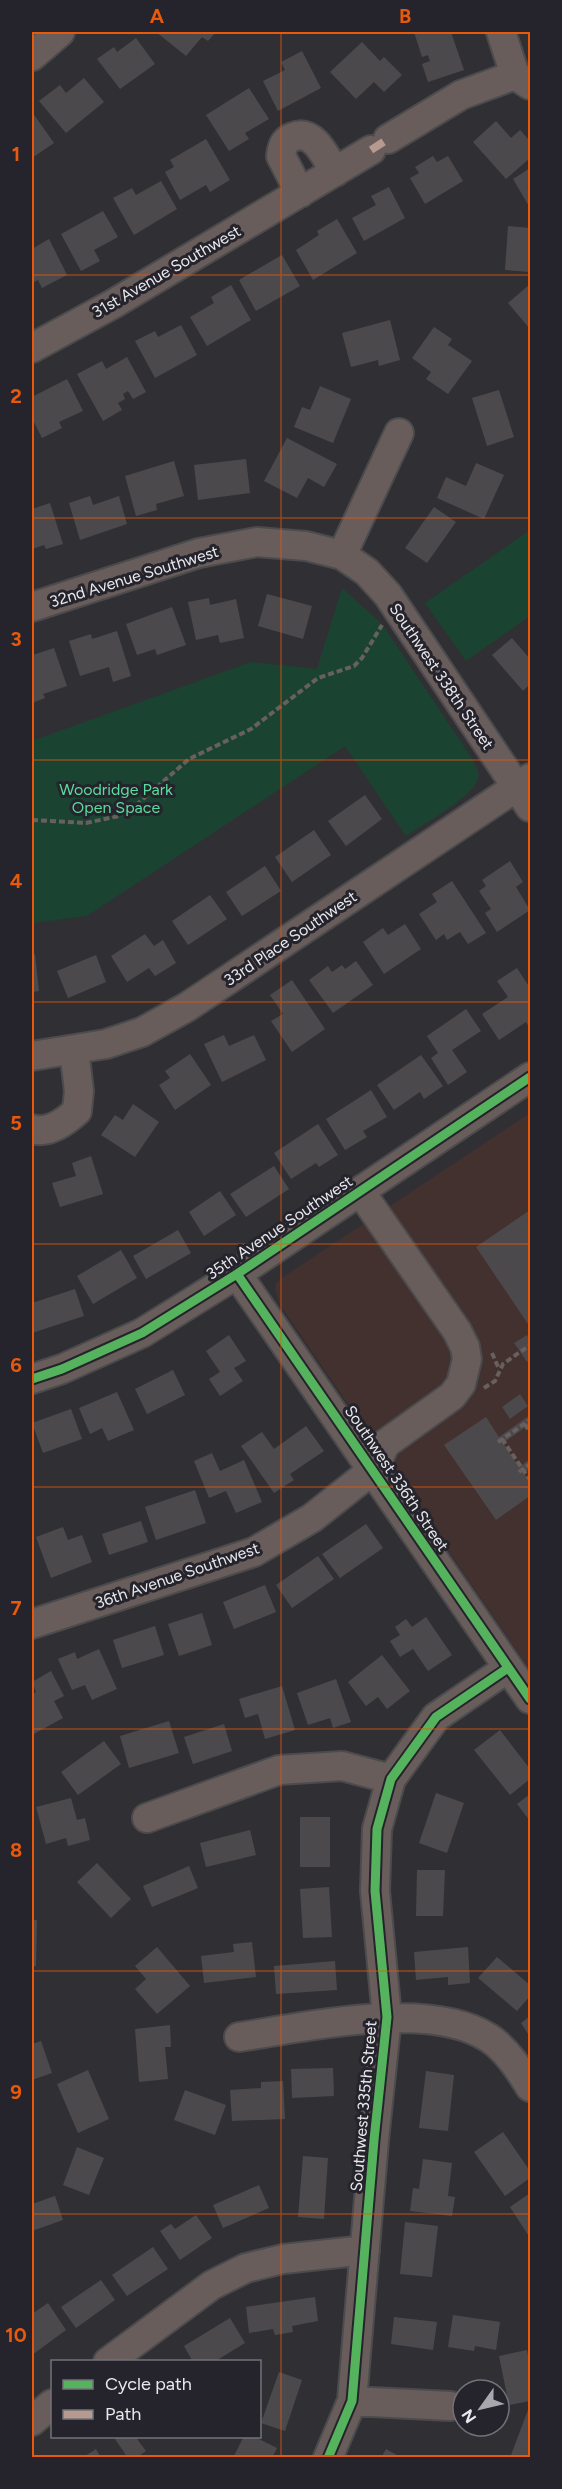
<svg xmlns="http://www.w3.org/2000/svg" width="562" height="2489" viewBox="0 0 562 2489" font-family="Figtree,sans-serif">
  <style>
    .education { fill: #42312e }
    .green { fill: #1b4331 }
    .building { fill: #4c494c }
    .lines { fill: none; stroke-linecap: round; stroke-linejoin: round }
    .minor-casing { stroke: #4b4b4d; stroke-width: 32 }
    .path { stroke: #67605f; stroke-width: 4; stroke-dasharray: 6 3; stroke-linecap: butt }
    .minor { stroke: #685d5b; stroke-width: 28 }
    .quiet { stroke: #b69a8f; stroke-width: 8; stroke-dasharray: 15 8; stroke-linecap: butt }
    .cycleway-casing { stroke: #25242c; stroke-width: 13 }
    .cycleway { stroke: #56b35d; stroke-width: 9 }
    .grid { fill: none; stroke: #e8590c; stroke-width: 1.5; stroke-opacity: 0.55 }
    .labels { text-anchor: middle; stroke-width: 6; stroke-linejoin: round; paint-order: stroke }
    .street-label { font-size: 16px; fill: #e9e8ed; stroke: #25242c }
    .park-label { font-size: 16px; fill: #5adc9e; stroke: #25242c }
    .neatline { fill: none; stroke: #e8590c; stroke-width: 2 }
    .grid-label { font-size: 20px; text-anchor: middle; font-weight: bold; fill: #e8590c }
  </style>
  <rect width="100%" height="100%" fill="#303034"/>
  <path class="education" d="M530,1113V1670L280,1305L275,1289L276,1283L282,1278Z"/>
  <path class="green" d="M530,530V616L466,661L425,603Z
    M342,588L382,624L473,760C476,766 480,773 478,779C473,797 423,824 406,836L345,746L87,916L32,923V741L251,662L317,669Z"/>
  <path class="building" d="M156,32H216L208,41L202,37L186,56Z
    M414,32H451L464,70L428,82L422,64L430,61L428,55L422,57Z
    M136,38L155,64L120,89L97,59L114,47L117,52Z
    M362,42L380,61L384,57L402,75L384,92L374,82L356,99L330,72Z
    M302,51L321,88L278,111L263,81L285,70L281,62Z
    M84,78L104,102L66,133L39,101L60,85L66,93Z
    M249,88L269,119L245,133L249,139L229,151L206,115Z
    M32,112L54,143L32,158Z
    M496,121L511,138L520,130L530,141V158L506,179L473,142Z
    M206,139L230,180L210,192L206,185L180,200L165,172L174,167L170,160Z
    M433,156L437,162L448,156L463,181L425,204L410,178L419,173L415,167Z
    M530,168V208L513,179Z
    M161,181L177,209L134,235L113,198L132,188L136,195Z
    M389,187L405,218L364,241L352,218L376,205L371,196Z
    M103,211L118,237L94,250L100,261L81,271L61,234Z
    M337,219L357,253L313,280L296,250L319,235L317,231Z
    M508,226L530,228V272L505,270Z
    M49,239L67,275L42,288L38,280L32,283V249Z
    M282,255L300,286L256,311L239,280Z
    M530,284V329L508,303Z
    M231,285L251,320L207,346L190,317L214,303L211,297Z
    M390,320L400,360L379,366L378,360L351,367L342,333Z
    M181,325L197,355L155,378L135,341L155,331L158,337Z
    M434,327L452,339L448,345L472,361L448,394L426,379L431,372L412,358Z
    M127,357L146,392L133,399L128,391L123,394L125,399L118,403L122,410L103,421L77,374L102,361L106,369Z
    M67,379L83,411L59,422L62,428L42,438L32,418V397Z
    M320,386L351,399L333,443L294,427L302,407L310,410Z
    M499,390L514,437L487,446L472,398Z
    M287,438L337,464L324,487L308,478L297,498L264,481Z
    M246,459L250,493L198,500L194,465Z
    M174,461L184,496L156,504L157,510L136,516L125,476Z
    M476,463L504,475L484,519L437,498L446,477L466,486Z
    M90,496L93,505L119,496L127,524L80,540L69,503Z
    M50,503L63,544L46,549L44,545L32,549V509Z
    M434,507L456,522L427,563L405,548Z
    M267,594L312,606L303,639L258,626Z
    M209,598L210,605L236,599L244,638L220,643L218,635L196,640L188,602Z
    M172,607L186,645L157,655L155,649L137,655L126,624Z
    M117,631L131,676L113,682L109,667L80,676L69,641L91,634L92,639Z
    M512,638L530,659V684L523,691L492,655Z
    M54,648L67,686L43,694L45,698L32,703V659L34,658L33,655Z
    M365,795L382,819L346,846L328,821Z
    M314,830L331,855L292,882L275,857Z
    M510,861L523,882L516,887L530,910L497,932L485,913L491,909L479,891L486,886L482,880Z
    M265,866L281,891L242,916L226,892Z
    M452,881L486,933L468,944L460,932L447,940L444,934L436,940L419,914L437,902L432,894Z
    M210,895L227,919L188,945L172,921Z
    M405,924L421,949L384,974L363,942L383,928L388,935Z
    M145,934L154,946L163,940L176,963L155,976L149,968L127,982L111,956Z
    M35,954L39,991L32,992V955Z
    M96,955L106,982L68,998L57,971Z
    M356,961L373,985L333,1013L309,980L328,966L332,972L342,965L345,969Z
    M517,968L530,988V1026L529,1027L526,1022L499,1040L482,1014L508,997L497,981Z
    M292,980L325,1029L292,1052L271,1021L283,1014L270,995Z
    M466,1009L481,1031L452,1050L467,1072L448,1085L431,1058L438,1053L427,1036Z
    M224,1035L229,1046L254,1035L266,1060L222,1082L204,1044Z
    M190,1054L211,1085L175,1110L159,1085L170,1078L165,1071Z
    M421,1055L443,1086L424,1099L420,1092L394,1110L377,1085Z
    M371,1090L387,1117L363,1131L367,1137L345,1150L326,1119Z
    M133,1104L159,1122L135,1157L101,1135L115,1115L123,1120Z
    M318,1124L338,1155L319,1167L316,1163L291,1179L274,1153Z
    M91,1156L103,1194L60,1207L52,1183L76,1176L72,1163Z
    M274,1166L289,1189L246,1217L230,1194Z
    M220,1191L236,1215L204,1236L189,1212Z
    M530,1210V1327L476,1247Z
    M178,1230L191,1253L146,1279L133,1256Z
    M121,1250L137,1278L93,1304L77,1276Z
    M75,1289L84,1316L32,1333V1303Z
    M229,1335L246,1361L234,1368L243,1381L220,1396L209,1379L220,1372L206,1351Z
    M527,1335L530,1341V1359L527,1362L514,1343Z
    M173,1370L185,1395L147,1414L135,1389Z
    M117,1392L134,1430L108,1441L102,1428L90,1434L79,1408Z
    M520,1394L528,1406L510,1419L502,1407Z
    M71,1409L82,1439L43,1453L32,1423Z
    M530,1415V1424L503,1443L519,1467L530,1459V1469L524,1473L530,1484V1496L496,1520L444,1445L486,1417L499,1437Z
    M306,1426L324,1451L290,1474L294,1480L274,1493L241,1446L262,1432L274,1449Z
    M212,1453L220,1471L244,1460L262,1502L236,1513L226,1491L209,1498L194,1461Z
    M195,1490L206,1523L156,1540L145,1507Z
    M141,1521L148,1542L109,1555L102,1534Z
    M366,1524L383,1548L340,1578L322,1554Z
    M63,1527L68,1540L82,1535L92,1562L51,1578L36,1537Z
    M318,1556L334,1579L292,1608L276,1585Z
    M265,1585L276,1612L234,1629L223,1602Z
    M202,1613L212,1645L179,1656L168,1624Z
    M426,1617L452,1655L428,1671L413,1649L400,1657L390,1641L400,1635L395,1627L406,1619L412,1627Z
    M155,1626L164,1655L122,1668L113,1640Z
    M99,1649L117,1689L92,1700L85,1685L72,1690L58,1659L75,1652L77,1659Z
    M382,1655L410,1691L387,1709L378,1697L366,1706L348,1682Z
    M51,1671L64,1696L54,1701L63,1718L32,1735V1695L36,1692L32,1682Z
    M336,1679L351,1722L333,1728L330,1718L308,1725L297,1693Z
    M282,1686L295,1730L265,1739L258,1714L245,1718L239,1699Z
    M169,1721L179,1753L129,1768L120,1736Z
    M224,1724L232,1751L193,1764L184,1737Z
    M500,1730L530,1769V1779L510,1795L474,1750Z
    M104,1741L121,1764L78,1795L61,1772Z
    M436,1793L464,1803L447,1853L419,1843Z
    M530,1794V1821L517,1804Z
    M71,1798L77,1820L85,1818L90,1840L68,1846L66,1838L46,1844L36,1807Z
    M300,1817H330V1867H300Z
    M250,1830L256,1855L206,1867L200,1843Z
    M97,1863L131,1899L111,1918L77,1882Z
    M189,1866L198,1888L152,1907L143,1886Z
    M417,1870H445L443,1916H416Z
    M329,1887L332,1937L303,1938L300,1889Z
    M32,1920H37L36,1966H32Z
    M252,1942L256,1977L204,1983L201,1956L234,1952L233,1944Z
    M157,1947L190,1986L157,2014L135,1989L146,1979L135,1966Z
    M468,1947L470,1983L448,1985V1977L416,1980L414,1952Z
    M497,1957L530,1985V1996L517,2011L478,1978Z
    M335,1961L337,1990L276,1994L274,1966Z
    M530,2016V2037L521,2023Z
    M170,2025L171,2047H165L168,2079L139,2082L135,2029Z
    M41,2041L52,2073L32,2080V2044Z
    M333,2068L334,2096L292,2098L291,2069Z
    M88,2070L109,2119L78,2133L57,2084Z
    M426,2071L454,2075L448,2131L419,2128Z
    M283,2081L285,2119L232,2121L230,2090L261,2088V2082Z
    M185,2090L226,2105L215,2135L174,2120Z
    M503,2132L530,2171V2178L505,2196L474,2152Z
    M77,2147L104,2158L89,2195L63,2185Z
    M303,2156L328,2158L324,2219L298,2217Z
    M423,2159L452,2163L448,2196L455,2197L452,2216L410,2211L413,2188L419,2189Z
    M259,2185L269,2208L223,2228L213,2205Z
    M530,2193V2238L510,2207Z
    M55,2196L63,2220L32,2231V2204Z
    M196,2215L212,2238L180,2260L160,2231L171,2224L175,2229Z
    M405,2222L438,2226L432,2277L400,2274Z
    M153,2247L168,2269L127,2296L112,2275Z
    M101,2280L115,2300L76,2328L61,2307Z
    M315,2297L318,2321L292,2326L293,2332L275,2335L273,2329L249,2333L246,2307Z
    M48,2303L66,2330L32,2355V2314Z
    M453,2315L500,2322L496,2350L475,2346L474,2351L448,2347Z
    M394,2317L437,2322L433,2350L391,2344Z
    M230,2318L245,2343L214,2362H193L184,2346Z
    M527,2350L530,2366V2401L509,2405L499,2356Z
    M279,2372L302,2380L285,2431L261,2423Z
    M528,2410L530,2411V2458H510Z
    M113,2436H141L137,2439L146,2451L136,2458H128Z
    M244,2436H253L277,2448L272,2458H233Z
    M96,2449L101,2458H82Z
    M386,2449L402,2458H381Z"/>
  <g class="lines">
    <defs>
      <path id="minor" d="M501,32L515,75L530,85
        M32,56L60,32
        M388,139L461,95L515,75
        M300,193L281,156C282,147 284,140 293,137C314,128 326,158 335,172
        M32,348L113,304L371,150
        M342,555L399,433
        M32,607L199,553L257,542L306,546L342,555L367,572L388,595L530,807
        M32,1056L106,1044L142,1032L187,1007L530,778
        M32,1129C48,1134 65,1122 77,1111L79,1091L74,1050
        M237,1274L530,1699
        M32,1379L62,1369L142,1333L237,1274L530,1077
        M32,1624L254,1552L312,1518L374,1469L385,1444L452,1396L461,1384L467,1359L465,1347L457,1331L360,1191
        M147,1818L279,1770L342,1766L391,1779
        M239,2037C307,2027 429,1999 489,2038C506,2049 520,2070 530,2087
        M108,2362L212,2285L246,2268L283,2259L365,2250
        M352,2401L450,2406
        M32,2421L52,2404
        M328,2458L352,2401L374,2140L387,2017L375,1891L377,1829L391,1779L436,1717L508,1668"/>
    </defs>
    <use href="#minor" class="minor-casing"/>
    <path class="path" d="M32,820L86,823L119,816L135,806L189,759L251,729L318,678L354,666L362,658L382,625
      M492,1353L499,1369
      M484,1388L495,1381L503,1364L530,1345
      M525,1424L530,1433
      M502,1439L530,1480
      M498,1442L530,1420
      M519,1472L530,1464"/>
    <use href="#minor" class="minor"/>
    <path class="quiet" d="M371,150L388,139"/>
    <defs>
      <path id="cycleway" d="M237,1274L530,1699
        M32,1379L62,1369L142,1333L237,1274L530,1077
        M328,2458L352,2401L374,2140L387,2017L375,1891L377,1829L391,1779L436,1717L508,1668"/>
    </defs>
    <use href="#cycleway" class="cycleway-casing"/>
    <use href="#cycleway" class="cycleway"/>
  </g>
  <path class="grid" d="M281,32V2458M32,275H530M32,518H530M32,760H530M32,1002H530M32,1244H530M32,1487H530M32,1729H530M32,1971H530M32,2214H530"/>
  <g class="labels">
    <g class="street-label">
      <text transform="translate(166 271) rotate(-30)" y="6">31st Avenue Southwest</text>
      <text transform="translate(134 576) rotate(-17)" y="6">32nd Avenue Southwest</text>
      <text transform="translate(442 676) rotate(56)" y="6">Southwest 338th Street</text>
      <text transform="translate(290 938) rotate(-34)" y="6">33rd Place Southwest</text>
      <text transform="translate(279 1227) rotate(-34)" y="6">35th Avenue Southwest</text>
      <text transform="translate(397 1478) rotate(56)" y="6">Southwest 336th Street</text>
      <text transform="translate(177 1575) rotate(-19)" y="6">36th Avenue Southwest</text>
      <text transform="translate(363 2106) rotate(-85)" y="6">Southwest 335th Street</text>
    </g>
    <g class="park-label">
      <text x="116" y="795">Woodridge Park<tspan x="116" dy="18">Open Space</tspan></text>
    </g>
  </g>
  <rect width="562" height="2489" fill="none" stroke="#25242c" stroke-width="66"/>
  <rect x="51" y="2360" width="210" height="78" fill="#25242c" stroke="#737279" stroke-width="1.5"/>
  <rect x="63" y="2380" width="30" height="9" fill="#56b35d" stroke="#737279" stroke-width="1.5"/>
  <text x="105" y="2390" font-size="18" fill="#e9e8ed">Cycle path</text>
  <rect x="63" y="2410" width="30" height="9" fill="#b69a8f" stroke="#737279" stroke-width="1.5"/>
  <text x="105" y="2420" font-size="18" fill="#e9e8ed">Path</text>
  <g transform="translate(481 2408) rotate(236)"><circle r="28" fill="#25242c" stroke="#737279" stroke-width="1.5"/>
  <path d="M0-4.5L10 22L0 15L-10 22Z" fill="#a8a8ac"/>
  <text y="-9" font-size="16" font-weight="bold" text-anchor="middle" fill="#e9e8ed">N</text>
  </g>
  <rect x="33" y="33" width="496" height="2423" class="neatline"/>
  <g class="grid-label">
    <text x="157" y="23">A</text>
    <text x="405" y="23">B</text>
    <text x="16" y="161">1</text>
    <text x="16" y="403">2</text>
    <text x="16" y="646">3</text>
    <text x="16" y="888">4</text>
    <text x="16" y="1130">5</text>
    <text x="16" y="1372">6</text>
    <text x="16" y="1615">7</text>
    <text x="16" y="1857">8</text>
    <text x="16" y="2099">9</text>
    <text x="16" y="2342">10</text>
  </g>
</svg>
